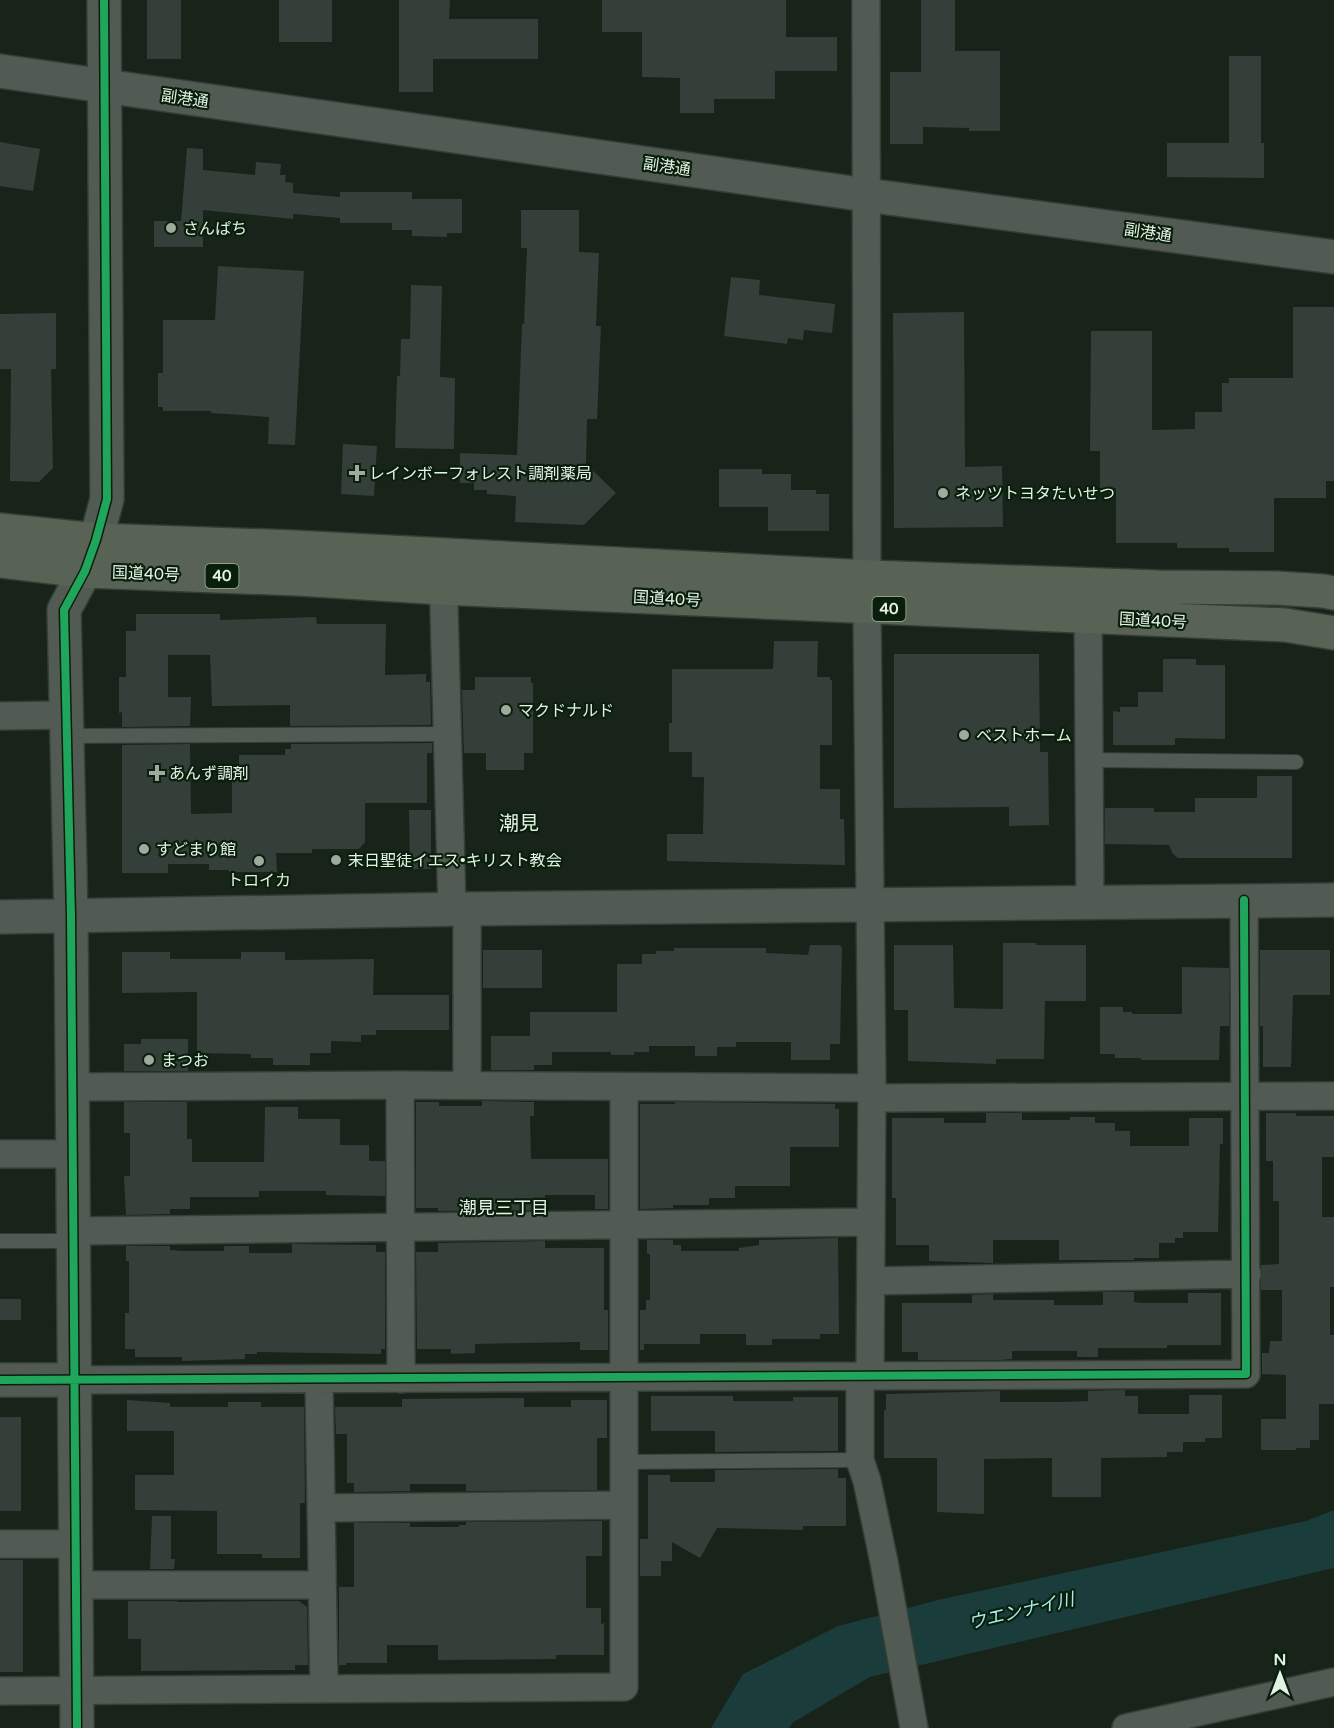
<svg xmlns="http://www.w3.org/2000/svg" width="1334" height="1728" viewBox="0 0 1334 1728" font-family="'Varela Round','Noto Sans JP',sans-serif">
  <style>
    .water { fill: #1a3c3a }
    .building { fill: #343f39 }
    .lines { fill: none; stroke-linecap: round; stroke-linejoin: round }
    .lane-casing { stroke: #353e36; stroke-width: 16 }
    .street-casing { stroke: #353e36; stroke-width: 30 }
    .secondary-casing { stroke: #353e36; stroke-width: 36 }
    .highway-casing { stroke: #353e36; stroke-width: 36 }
    .lane { stroke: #525b53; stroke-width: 14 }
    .street { stroke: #525b53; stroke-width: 27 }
    .secondary { stroke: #525b53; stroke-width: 33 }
    .highway { stroke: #596355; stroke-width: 33 }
    .cycleway-casing { stroke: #091f0c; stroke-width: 11 }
    .cycleway { stroke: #20a55d; stroke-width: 8 }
    .poi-dot { fill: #9daa9e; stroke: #091f0c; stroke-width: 2 }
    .labels { text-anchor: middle; stroke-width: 4.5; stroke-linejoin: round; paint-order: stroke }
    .shield { fill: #091f0c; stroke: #a2b3a4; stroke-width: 1.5 }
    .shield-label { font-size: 15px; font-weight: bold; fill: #e4f2e5 }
    .street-label { font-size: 16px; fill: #e4f2e5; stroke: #091f0c }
    .poi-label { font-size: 16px; fill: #e4f2e5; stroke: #091f0c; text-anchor: start }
    .neighbourhood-label { font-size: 18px; fill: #e4f2e5; stroke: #091f0c }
    .water-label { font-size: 18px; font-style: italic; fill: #a4eceb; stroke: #091f0c }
    .quarter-label { font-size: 20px; fill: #e4f2e5; stroke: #091f0c }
  </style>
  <rect width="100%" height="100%" fill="#182319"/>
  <path class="water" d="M1334,1510V1568L870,1677L792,1723L789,1728H711L743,1674L838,1626L942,1599L1306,1521Z"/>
  <path class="building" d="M147,0H181V59H147Z
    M279,0H332V42H279Z
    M399,0H450L449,19H538V59H433V92H399Z
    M602,0H786V37H837V71H775V99H714V113H680V78L642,77V32H602Z
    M921,0H955V51H1000V131H969V128L923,127V144H890V72H921Z
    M1229,56H1261V143H1264V178L1167,177V143H1229Z
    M0,142L40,149L33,191L0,186Z
    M187,148L203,149V170L255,175L256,162L281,164L280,175H286L285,182L293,183V193L340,197V192H412V199H462V233H447V237L412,236V230H392V223H340V218L293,214V219L203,210V247H154V221H181Z
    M521,210H579V252L599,253L596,326H601L597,419H587L586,464L616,493L584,525L515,522L516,496L487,494V490H474V483H460V453L517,455L522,324H524L527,248H521Z
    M218,266L304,271L295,445L268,444L269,417L211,413V411H163V407H158V373H163V320H215Z
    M731,277L760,280L759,295L835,304L832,333L804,330L803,340L788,338L787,344L724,336Z
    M411,285L442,286L440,377L455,378L454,449L395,448L397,376H400L401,339H410Z
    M1293,307H1334V481H1326V498H1274V552H1229V548H1177V543H1116V488H1100V451H1090L1091,331H1152V430L1195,429V412H1222V383H1229V378H1293Z
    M964,312L965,467L1002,466L1003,527L894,528L893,313Z
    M56,313V369H51L53,468L39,482L10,481L11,369H0V314Z
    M343,444L377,446L374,496L341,494Z
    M719,469H762V474H791V490H816V494H829V531H768V507H719Z
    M136,614H220V620L316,617L317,624H386L385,675L426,674V682H430L431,725L290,726V705L212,706L210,655H168V697H191L190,726L122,727V712L119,713V677H126V631H136Z
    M774,641H818L817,677H830V680H832V745H820V789H840V819H844L845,865L667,861V834H703L704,777H692V752H669V723H672V669H773Z
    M894,654H1039L1040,752H1048L1049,825L1009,826V807L894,808Z
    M1163,659H1196V665H1225V739L1175,738V745H1113V711L1120,712V707H1138V692H1163Z
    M475,677H531V683H533V753H524V770H486V753H464L462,690H475Z
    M432,743V753H427V803H365V842L359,849H312V853H276L277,872H229V870H209V864H168V873H122V745L190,744L191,814L232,813V774H239V755H285V749H291V744Z
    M1257,776H1292V858H1178L1173,854L1169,845L1105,844V808H1154V812H1195V798H1257Z
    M409,810H431V869H410Z
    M1003,943H1036V945H1086V1001H1045L1044,1059H996V1064L908,1061V1010H894V945H953L954,1008L1003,1009Z
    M810,945H840L842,948L840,1044H830V1060H791V1042H736V1047H717V1056H695V1046H649V1052H634V1055H611V1052H552V1065H534V1070H491V1036H530V1012H617V964H642V954H656V951H674V948H766V953L808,955Z
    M483,950H542V988H483Z
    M1260,950H1330V995H1293L1291,1067H1263V1026H1260Z
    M122,952H170V959H241V952H285V960L374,959L373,995H449V1030H376V1035H361V1042L331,1041V1053H310V1065H273V1058H251V1054L197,1053V992L122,993Z
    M1182,967L1229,968V1026H1220L1219,1060H1141V1058H1115V1054H1100V1007H1123V1012H1132V1014H1182Z
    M141,1039H188V1071H124V1044H141Z
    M482,1101L534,1102V1116H530L531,1159H608V1209H595V1195H545V1210L438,1211V1208H416V1102H439V1106H482Z
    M124,1102H187V1139H192V1162H264L265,1107H298V1119H340V1145H369V1161H385V1196L326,1195V1191H259V1197H190V1209H170V1214L126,1215L124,1176H130V1133H124Z
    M675,1102L835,1104V1109H839V1147H790V1186H735V1198H709V1205H673V1208L640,1209V1104H675Z
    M986,1113H1022V1120H1070V1117H1095V1123H1115V1131H1130V1146H1189V1118H1223V1144H1220L1218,1232H1183V1238H1175V1243H1159V1258H1134V1260H1059V1240H993V1263L929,1261V1245H896V1198H892V1118H944V1123H986Z
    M1266,1113H1296V1116H1334V1157H1322V1217H1334V1287H1330V1335H1334V1404H1319V1440H1310V1448H1296V1450H1261V1419H1286V1375L1262,1374V1353H1269L1270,1341H1282V1290H1261V1265L1279,1264V1201H1273V1161H1266Z
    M838,1238L839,1334H820V1339H772V1345H746V1334H700V1344H644V1350H640V1310H646V1300H650V1254H647V1240H673V1245H681V1251H739V1248L759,1245V1240Z
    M545,1241V1248H604V1310H608V1350H580V1342L475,1344V1353L451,1354V1349H417L416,1252H438V1243Z
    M292,1244L376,1245V1252H385V1349H381V1354L257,1352V1354H245V1359L182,1361V1357H135V1349H125V1313H129V1261H126V1246H170V1250L182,1251H224V1246H249V1253H292Z
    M1103,1292H1134V1302L1143,1303H1188V1293H1221V1345H1167V1348H1098V1357H1077V1351H1012V1359L1000,1360H918V1352H902V1303H972V1295L993,1294V1300H1054V1305H1103Z
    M0,1299H21V1320H0Z
    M1125,1390V1396H1138V1414H1189V1395H1222V1438H1205V1442H1183V1452H1167V1457L1101,1458V1497H1052V1458L984,1459V1514L937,1512V1458H884V1410H886V1394L1000,1391V1402H1061L1088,1401V1391Z
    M651,1396H733V1401H793V1397H838V1451L715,1452V1431H651Z
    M524,1398V1407H571V1400H607V1438H597V1490L466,1491V1484H410V1491L354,1492V1483H347V1434H336L335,1407H402V1399Z
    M127,1400L170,1403V1407H228V1402H261V1407H304L305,1503H300V1558H262V1554H217V1511L135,1510V1475H174V1431H127Z
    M0,1417H21V1511H0Z
    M838,1469V1478H846V1526H803V1530L717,1528L700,1558L672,1542V1561H661V1576H640V1539H648V1475H670V1482H715V1470Z
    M152,1516H171V1559H175L174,1569H150Z
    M602,1521V1556H586V1608H601V1624L604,1623V1655H556V1659L438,1660V1645H387V1663H346V1665H339V1587H354V1523H410V1527H459V1525H466V1522Z
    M0,1560H23V1672H0Z
    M128,1601H177V1602L299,1601L307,1607L308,1665H295V1670L141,1671V1639H128Z"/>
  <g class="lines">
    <defs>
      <path id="lane" d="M67,736L449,734
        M1089,760L1296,762
        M0,1241H73
        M624,1462L860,1460"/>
      <path id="street" d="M866,0L867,608L872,1088L870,1376
        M443,569L452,909
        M1088,598L1090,903
        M0,716L65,715
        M400,1085L401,1379
        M467,1085V909
        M72,1087L400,1085L872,1088
        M872,1098L1334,1096
        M0,1154H73
        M74,1231L871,1222
        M871,1281L1247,1274
        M860,1377V1460L867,1481L884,1562L914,1728
        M319,1379L324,1689
        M75,1380L1246,1374L1244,900
        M321,1508L624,1505
        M0,1544H77
        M77,1585H322
        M0,1691L624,1687V1087
        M1126,1728L1334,1682"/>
      <path id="secondary" d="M0,71L866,195L1334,257
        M0,917L467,909L1334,900
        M0,1380H75
        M77,1728L71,916L64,610L85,571L96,540L107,499L104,0"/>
      <path id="highway" d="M0,530L96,540L293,547L868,577L1157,587L1276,588L1323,591L1334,593
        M0,561L85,571L299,579L443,588L1285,625L1334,633"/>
    </defs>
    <use href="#lane" class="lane-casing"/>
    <use href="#street" class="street-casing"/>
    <use href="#secondary" class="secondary-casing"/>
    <use href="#highway" class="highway-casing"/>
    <use href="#lane" class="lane"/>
    <use href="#street" class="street"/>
    <use href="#secondary" class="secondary"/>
    <use href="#highway" class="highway"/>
    <defs>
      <path id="cycleway" d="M0,1380L1246,1374L1244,900
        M77,1728L71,916L64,610L85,571L96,540L107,499L104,0"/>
    </defs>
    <use href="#cycleway" class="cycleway-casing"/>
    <use href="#cycleway" class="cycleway"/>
  </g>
  <g class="poi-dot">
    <circle cx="171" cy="228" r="6"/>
    <path d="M354 464h6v6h6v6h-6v6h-6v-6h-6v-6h6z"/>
    <circle cx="943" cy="493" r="6"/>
    <circle cx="506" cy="710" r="6"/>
    <circle cx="964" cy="735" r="6"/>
    <path d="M154 764h6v6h6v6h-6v6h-6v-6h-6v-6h6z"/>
    <circle cx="144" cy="849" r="6"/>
    <circle cx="336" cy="860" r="6"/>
    <circle cx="259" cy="861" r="6"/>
    <circle cx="149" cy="1060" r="6"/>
  </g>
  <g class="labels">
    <g class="shield">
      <rect x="205.5" y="564" width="33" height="24" rx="4.5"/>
      <rect x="872.5" y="597" width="33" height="24" rx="4.5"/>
    </g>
    <g class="shield-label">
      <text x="222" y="581">40</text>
      <text x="889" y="614">40</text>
    </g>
    <g class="street-label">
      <text transform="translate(185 98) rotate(8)" y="6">副港通</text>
      <text transform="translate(667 166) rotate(8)" y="6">副港通</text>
      <text transform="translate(1148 232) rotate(8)" y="6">副港通</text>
      <text transform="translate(146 573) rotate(2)" y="6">国道40号</text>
      <text transform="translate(667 598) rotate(3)" y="6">国道40号</text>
      <text transform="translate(1153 620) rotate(3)" y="6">国道40号</text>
    </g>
    <g class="poi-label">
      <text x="183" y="234">さんぱち</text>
      <text x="369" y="479">レインボーフォレスト調剤薬局</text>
      <text x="955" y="499">ネッツトヨタたいせつ</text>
      <text x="518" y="716">マクドナルド</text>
      <text x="976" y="741">ベストホーム</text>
      <text x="169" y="779">あんず調剤</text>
      <text x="156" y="855">すどまり館</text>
      <text x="348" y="866">末日聖徒イエス•キリスト教会</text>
      <text x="259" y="886" text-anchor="middle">トロイカ</text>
      <text x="161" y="1066">まつお</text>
    </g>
    <g class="neighbourhood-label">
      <text x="504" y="1214">潮見三丁目</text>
    </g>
    <g class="water-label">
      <text transform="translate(1021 1611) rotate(-13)" y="6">ウエンナイ川</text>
    </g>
    <g class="quarter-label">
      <text x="519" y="830">潮見</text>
    </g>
  </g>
  <g transform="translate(1280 1674)" stroke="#091f0c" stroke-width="4.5" paint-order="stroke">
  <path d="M0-4.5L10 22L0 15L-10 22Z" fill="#e4f2e5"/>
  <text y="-9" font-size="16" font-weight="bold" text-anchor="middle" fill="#e4f2e5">N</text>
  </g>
</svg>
